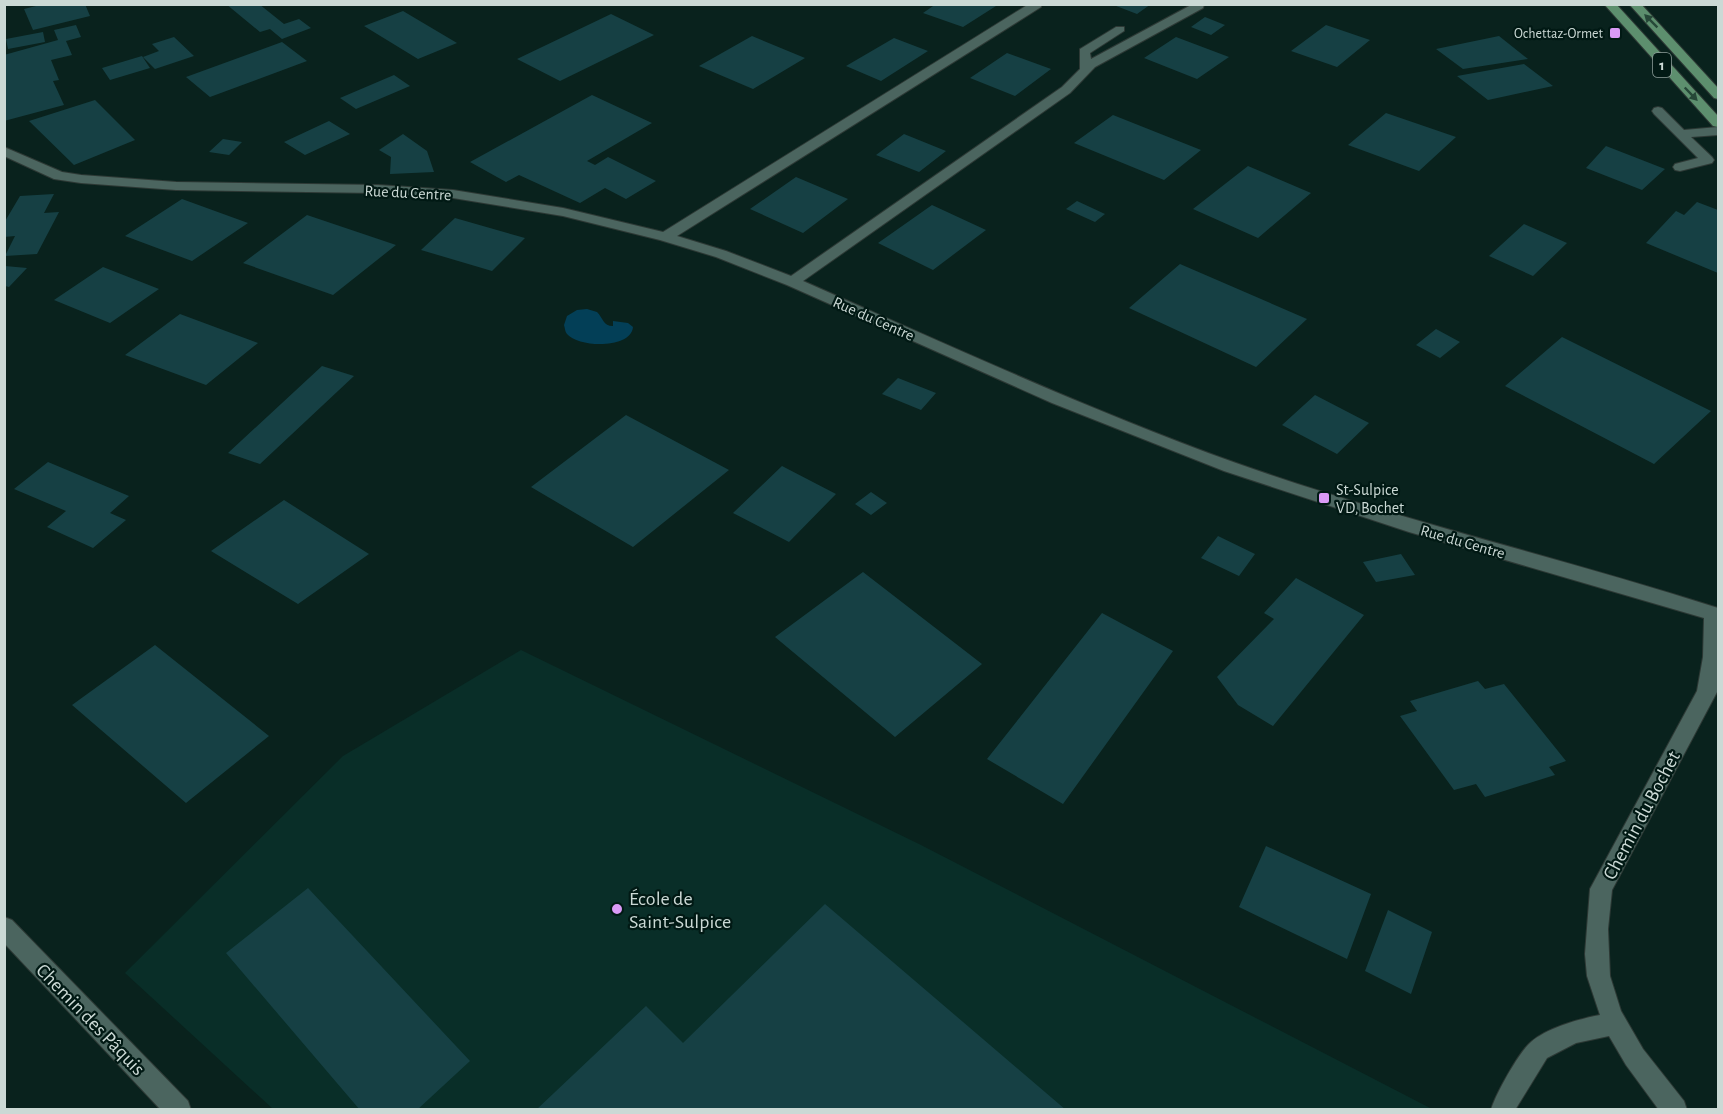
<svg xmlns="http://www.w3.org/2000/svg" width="1723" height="1114" viewBox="0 0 1723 1114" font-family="'Alegreya Sans',sans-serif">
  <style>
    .built { fill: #092e28 }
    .water { fill: #033f57 }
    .building { fill: #164044 }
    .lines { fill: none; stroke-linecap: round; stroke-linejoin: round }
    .minor-casing { stroke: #2d3935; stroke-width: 2 }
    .major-casing { stroke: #2d3935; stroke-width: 2 }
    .minor { fill: #4b655f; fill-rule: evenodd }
    .major { fill: #5d8f6e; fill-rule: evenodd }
    .oneway { fill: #264838 }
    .poi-dot { fill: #da9af6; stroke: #011914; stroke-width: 2 }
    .labels { text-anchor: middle; stroke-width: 4.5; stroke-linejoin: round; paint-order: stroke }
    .far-poi-label { font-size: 14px; fill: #cbd9d5; stroke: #011914; text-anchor: end }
    .shield { fill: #011914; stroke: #8e9f9b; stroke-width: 1.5 }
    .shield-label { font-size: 15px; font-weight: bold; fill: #cbd9d5 }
    .street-label { font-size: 16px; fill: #cbd9d5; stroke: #011914 }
    .poi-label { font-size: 16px; fill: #cbd9d5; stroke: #011914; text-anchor: start }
    .near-street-label { font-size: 20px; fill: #cbd9d5; stroke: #011914 }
    .near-poi-label { font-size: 20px; fill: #cbd9d5; stroke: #011914; text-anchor: start }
  </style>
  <rect width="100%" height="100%" fill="#09221d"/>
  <path class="built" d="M521,650L921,845L1432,1109H273L125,973L343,756Z"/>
  <path class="water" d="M587,309L597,312C603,318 603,326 613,326V321L628,323L633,327C631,349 579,348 567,334C565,332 565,328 564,325L567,316L577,310Z"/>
  <path class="building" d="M44,4H85L90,16L33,30L24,9Z
    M226,4H259L284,24L299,19L311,28L282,39L270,29L260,32Z
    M936,4H991L996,6L963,27L923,13Z
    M1111,4H1151L1137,14Z
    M403,11L457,43L418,59L364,26Z
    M611,14L654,35L560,81L517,59Z
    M1205,17L1225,25L1211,35L1191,27Z
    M76,25L81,37L66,41L72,55L51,60L59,80L53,81L64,105L4,121V55L58,40L54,30Z
    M1326,25L1370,40L1337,67L1291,51Z
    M43,32L45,42L8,49L6,39Z
    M752,36L805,58L753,89L699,66Z
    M1499,36L1528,59L1463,69L1436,49Z
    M174,37L194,56L155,69L143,57L159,51L152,44Z
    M1176,37L1229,57L1197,79L1144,58Z
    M894,38L928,51L881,81L846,66Z
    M282,42L307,61L210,97L186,77Z
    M1007,53L1051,69L1015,96L970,78Z
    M142,56L150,68L110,80L102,68Z
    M1524,64L1553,86L1488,100L1457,76Z
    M394,75L410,86L356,109L340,98Z
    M592,95L652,123L587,161L595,165L608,157L656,181L626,199L605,188L580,203L519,175L506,182L470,162Z
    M95,100L135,140L74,165L29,121Z
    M1386,113L1456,137L1419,171L1348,145Z
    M1113,115L1201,150L1164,180L1074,143Z
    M329,121L350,134L305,155L284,142Z
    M403,134L427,151L434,172L390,174L391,157L379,150Z
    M904,134L946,151L919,172L876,155Z
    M223,139L242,142L229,155L209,152Z
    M1606,146L1665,169L1642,190L1586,168Z
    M1248,166L1311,193L1258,238L1193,209Z
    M796,177L848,199L803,233L750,209Z
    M54,194L44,213L59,212L37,254L5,256L15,236L4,237V223L20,196Z
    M182,199L248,223L192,261L125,236Z
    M1077,201L1105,214L1095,222L1066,209Z
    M1697,202L1718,210V273L1646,243L1676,211L1684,215Z
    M932,205L986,230L933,270L878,243Z
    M307,215L396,245L333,295L243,263Z
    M455,218L525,238L492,271L421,250Z
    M1524,224L1567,243L1533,276L1489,256Z
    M1180,264L1307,319L1256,367L1129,308Z
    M5,266L27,268L9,287L5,286Z
    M103,267L159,289L110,323L54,300Z
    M180,314L258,343L206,385L125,355Z
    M1436,329L1460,342L1440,358L1416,345Z
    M1562,337L1711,411L1654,464L1505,386Z
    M322,366L354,376L260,464L228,453Z
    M898,378L936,393L921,410L882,394Z
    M1315,395L1369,423L1337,454L1282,425Z
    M626,415L729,470L633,547L531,487Z
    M48,462L129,496L110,513L126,520L93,548L47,527L66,511L14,489Z
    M782,466L836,494L789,542L733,513Z
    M871,492L887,503L871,515L855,504Z
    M284,500L369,554L298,604L211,551Z
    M1218,536L1255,554L1239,576L1201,558Z
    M1401,554L1415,575L1376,582L1363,562Z
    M863,572L982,664L895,737L775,637Z
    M1296,578L1364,615L1273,726L1238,705L1217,677L1274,619L1264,613Z
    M1102,613L1173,651L1063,804L987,759Z
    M155,645L269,736L186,803L72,705Z
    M1478,681L1485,689L1504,684L1566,761L1549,767L1555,775L1485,797L1476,784L1454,790L1400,716L1417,711L1410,701Z
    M1266,846L1371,894L1347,959L1239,907Z
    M308,888L470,1061L417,1110H360L226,953Z
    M825,904L1066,1110H536L646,1006L683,1043Z
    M1388,910L1432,932L1411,994L1365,971Z"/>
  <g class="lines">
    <defs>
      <path id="minor" d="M1029,4H1041V7L677,236L726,251L791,276L1062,87L1080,69V49L1116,27H1124V31L1090,53L1091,59L1193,4H1204L1203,8L1095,67L1070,93L803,281C946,344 1089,410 1236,463C1394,519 1559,557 1718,608L1717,692L1612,890L1608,929L1610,976L1621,1011L1643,1049L1684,1101L1687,1110H1659L1626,1065L1609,1036L1576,1043L1547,1058L1515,1110H1491C1495,1095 1519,1052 1531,1042C1547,1028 1579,1019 1600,1015L1587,976L1585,954L1590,889L1697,691L1703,657L1704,618L1409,532L1224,471L1052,403L787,285L716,257L660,240L563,216L453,198L378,193L176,190L81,183L54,179L4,156V147L62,172L81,175L176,182L378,185L453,190L563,208L663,232Z
        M1658,107L1662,108L1684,130L1718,127V135L1691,137L1712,157L1714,160L1712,163L1680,171L1675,170L1673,167L1675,164L1698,158L1654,114L1652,111L1654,108Z
        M4,917L12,920L188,1101L191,1110H161L4,943Z"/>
      <path id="major" d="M1604,4H1616L1718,116V127L1713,126Z
        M1629,4H1641L1718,88V99L1714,98Z"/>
    </defs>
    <use href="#minor" class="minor-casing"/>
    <use href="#major" class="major-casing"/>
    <use href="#minor" class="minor"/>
    <use href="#major" class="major"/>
  </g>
  <defs><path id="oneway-solid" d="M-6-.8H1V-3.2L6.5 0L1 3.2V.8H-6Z" transform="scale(1.5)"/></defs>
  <g class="oneway">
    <use href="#oneway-solid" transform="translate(1651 21) rotate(-135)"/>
    <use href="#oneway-solid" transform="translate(1691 94) rotate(46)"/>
  </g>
  <g class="poi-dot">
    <rect x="1609" y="27" width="12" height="12" rx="3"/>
    <rect x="1318" y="492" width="12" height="12" rx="3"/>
    <circle cx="617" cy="909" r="6"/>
  </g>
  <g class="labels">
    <g class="far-poi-label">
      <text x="1603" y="38">Ochettaz-Ormet</text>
    </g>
    <rect class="shield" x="1653" y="53" width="18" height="24" rx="4.5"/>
    <g class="shield-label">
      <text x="1662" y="70">1</text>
    </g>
    <g class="street-label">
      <text transform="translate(408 192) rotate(3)" y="6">Rue du Centre</text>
      <text transform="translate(874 318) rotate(24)" y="6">Rue du Centre</text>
      <text transform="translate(1463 541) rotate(16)" y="6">Rue du Centre</text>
    </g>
    <g class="poi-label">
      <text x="1336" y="495">St-Sulpice<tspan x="1336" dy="18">VD, Bochet</tspan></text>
    </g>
    <g class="near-street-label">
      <text transform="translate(1641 815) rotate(-62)" y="7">Chemin du Bochet</text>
      <text transform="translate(91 1019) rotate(46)" y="7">Chemin des Pâquis</text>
    </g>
    <g class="near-poi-label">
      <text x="629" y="905">École de<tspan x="629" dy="23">Saint-Sulpice</tspan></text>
    </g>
  </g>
  <rect width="1723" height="1114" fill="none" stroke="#cbd9d5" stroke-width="12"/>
</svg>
